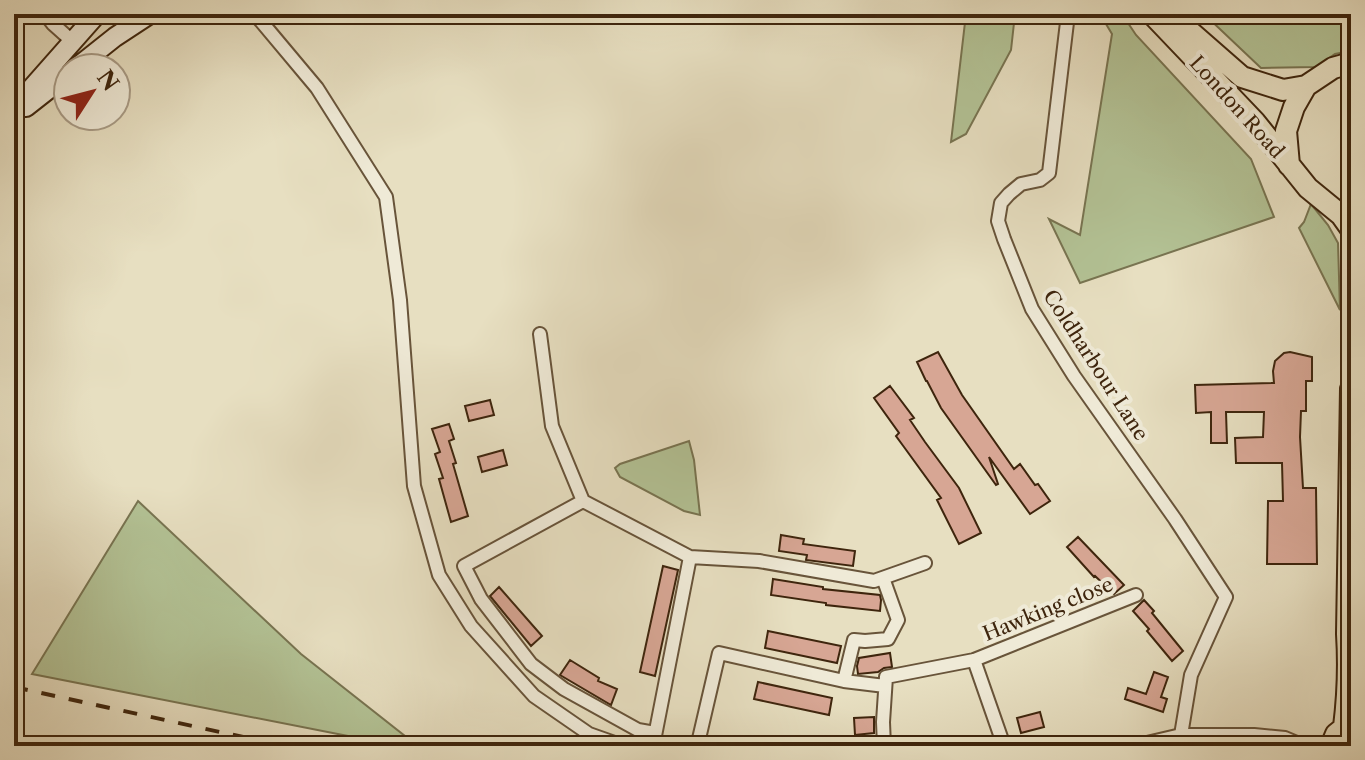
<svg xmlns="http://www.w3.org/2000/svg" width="1365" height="760" viewBox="0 0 1365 760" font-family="'Libre Caslon Text',serif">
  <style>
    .green { fill: #b3c295; stroke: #787451; stroke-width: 2 }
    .building { fill: #d7a694; stroke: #3e250d; stroke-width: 2 }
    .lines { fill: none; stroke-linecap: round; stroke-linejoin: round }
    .minor-casing { stroke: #68543a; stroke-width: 16 }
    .secondary-casing { stroke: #3e250d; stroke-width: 22 }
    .primary-casing { stroke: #3e250d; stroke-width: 24 }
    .minor { stroke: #efead7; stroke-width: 12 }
    .secondary { stroke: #efead7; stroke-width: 18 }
    .primary { stroke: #e7dfc1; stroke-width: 20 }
    .rail { stroke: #3e250d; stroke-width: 4; stroke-dasharray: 14 14; stroke-linecap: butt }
    .labels { text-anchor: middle; stroke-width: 8; stroke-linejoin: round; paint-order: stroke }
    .street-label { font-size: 20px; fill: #3e250d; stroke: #efead7 }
  </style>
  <rect width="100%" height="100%" fill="#e7dfc1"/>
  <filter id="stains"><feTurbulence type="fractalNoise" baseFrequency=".0025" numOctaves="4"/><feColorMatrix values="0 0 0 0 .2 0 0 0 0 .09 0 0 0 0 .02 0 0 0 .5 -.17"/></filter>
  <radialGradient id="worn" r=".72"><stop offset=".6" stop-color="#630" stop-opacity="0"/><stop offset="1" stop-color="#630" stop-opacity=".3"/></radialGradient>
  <path class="green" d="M966,14H1015L1011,50L966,134L951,142Z
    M1100,14H1122L1136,35L1251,159L1274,217L1080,283L1049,219L1080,235L1112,34Z
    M1204,14H1351V51L1335,54L1316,67L1261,68Z
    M1311,204L1328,225L1338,243L1340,310L1299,228L1304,222Z
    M689,441L694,460L700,515L684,511L620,477L615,468L620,464Z
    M138,501L301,654L410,740L414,746H385L348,736L32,674Z"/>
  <path class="building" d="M938,352L962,395L1014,469L1020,464L1035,485L1038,484L1050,501L1030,514L989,457L998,484L996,485L941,408L927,381H926L917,362Z
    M1290,352L1312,357V381H1306V411H1301L1300,437L1303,488H1316L1317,564H1267L1268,501H1283L1282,463H1236L1235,438L1263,437L1264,412H1226L1227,443H1211V412L1196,413L1195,385L1274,383L1273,371L1275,361L1284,353Z
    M890,386L914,418L910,420L925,442L959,488L981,533L959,544L937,500L941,498L904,447L896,436L899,433L874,398Z
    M490,400L494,415L469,421L465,406Z
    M449,424L454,439L449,441L456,463L453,464L468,516L451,522L439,479L443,478L435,454L440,452L432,429Z
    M503,450L507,465L482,472L478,457Z
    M781,535L804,539L803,544L855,551L853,566L806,560L807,555L779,551Z
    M1078,537L1124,585L1114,594L1095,576L1094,577L1067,547Z
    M663,566L678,570L655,676L640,672Z
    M773,579L823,587V589L880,595L881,600L880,611L826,605V603L771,595Z
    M499,587L542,636L531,646L490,596Z
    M1144,600L1154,611L1152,613L1183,651L1172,661L1147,631L1149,629L1133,611Z
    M768,631L841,646L837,663L765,648Z
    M890,653L892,667L884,668L878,672L858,674L857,666L859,658Z
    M570,660L599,678L598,681L617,689L611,705L560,675Z
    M1154,672L1168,677L1161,697L1167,699L1163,712L1125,699L1128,688L1146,694Z
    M758,682L832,698L829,715L754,699Z
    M1040,712L1044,727L1021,733L1017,718Z
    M874,717V733L855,735L854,718Z"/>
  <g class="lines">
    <defs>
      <path id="minor" d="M45,14L53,24L72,41
        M255,14L317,88L386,197L400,300L414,486L439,575L471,626L534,696L589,734L623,746
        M1068,14L1049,173L1040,180L1021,184L1009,194L1001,203L998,221L1004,239L1032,309L1074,376L1175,519L1226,597L1191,675L1181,735
        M540,334L552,426L583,501L464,566L481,599L531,664L564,689L638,730L655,733
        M583,501L690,557L653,746
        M690,557L759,561L874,581L925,563
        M974,660L1004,746
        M844,681L885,686
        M709,746L698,743L719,653L844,681L854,640L865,641L888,639L898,620L883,578
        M884,746L883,722L886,677L974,660L1136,595
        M1134,746L1181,735H1254L1285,738L1304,746"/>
      <path id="secondary" d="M76,68L115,37L150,14
        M26,107L68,74
        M14,108L97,14"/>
      <path id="primary" d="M1152,14L1255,122L1308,188L1341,215L1351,229
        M1170,14L1242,77L1283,90L1306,86
        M1289,165L1286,131L1294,107L1306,86L1333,68L1351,63
        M1344,727C1348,695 1349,666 1347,634L1351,389
        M1331,746L1336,734L1351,722"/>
    </defs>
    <use href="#minor" class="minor-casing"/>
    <use href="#secondary" class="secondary-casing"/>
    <use href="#primary" class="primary-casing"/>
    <use href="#minor" class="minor"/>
    <use href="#secondary" class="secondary"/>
    <use href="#primary" class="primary"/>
    <path class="rail" d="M14,687L284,746"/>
  </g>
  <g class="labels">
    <g class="street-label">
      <text transform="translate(1237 107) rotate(48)" y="7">London Road</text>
      <text transform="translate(1096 365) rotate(57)" y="7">Coldharbour Lane</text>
      <text transform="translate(1048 609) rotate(-22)" y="7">Hawking close</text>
    </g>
  </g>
  <rect width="1365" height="760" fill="none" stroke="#e7dfc1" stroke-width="48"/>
  <rect x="16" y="16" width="1333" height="728" fill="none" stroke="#3e250d" stroke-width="4"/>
  <rect x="24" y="24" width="1317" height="712" fill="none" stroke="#3e250d" stroke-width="2"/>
  <g transform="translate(92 92) rotate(54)"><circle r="38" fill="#efead7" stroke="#a89b86" stroke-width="2"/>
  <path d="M0-6L14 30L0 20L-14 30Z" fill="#8f2418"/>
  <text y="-12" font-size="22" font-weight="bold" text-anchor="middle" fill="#3e250d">N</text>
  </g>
  <rect width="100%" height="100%" filter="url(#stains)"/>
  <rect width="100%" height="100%" fill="url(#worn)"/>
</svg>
